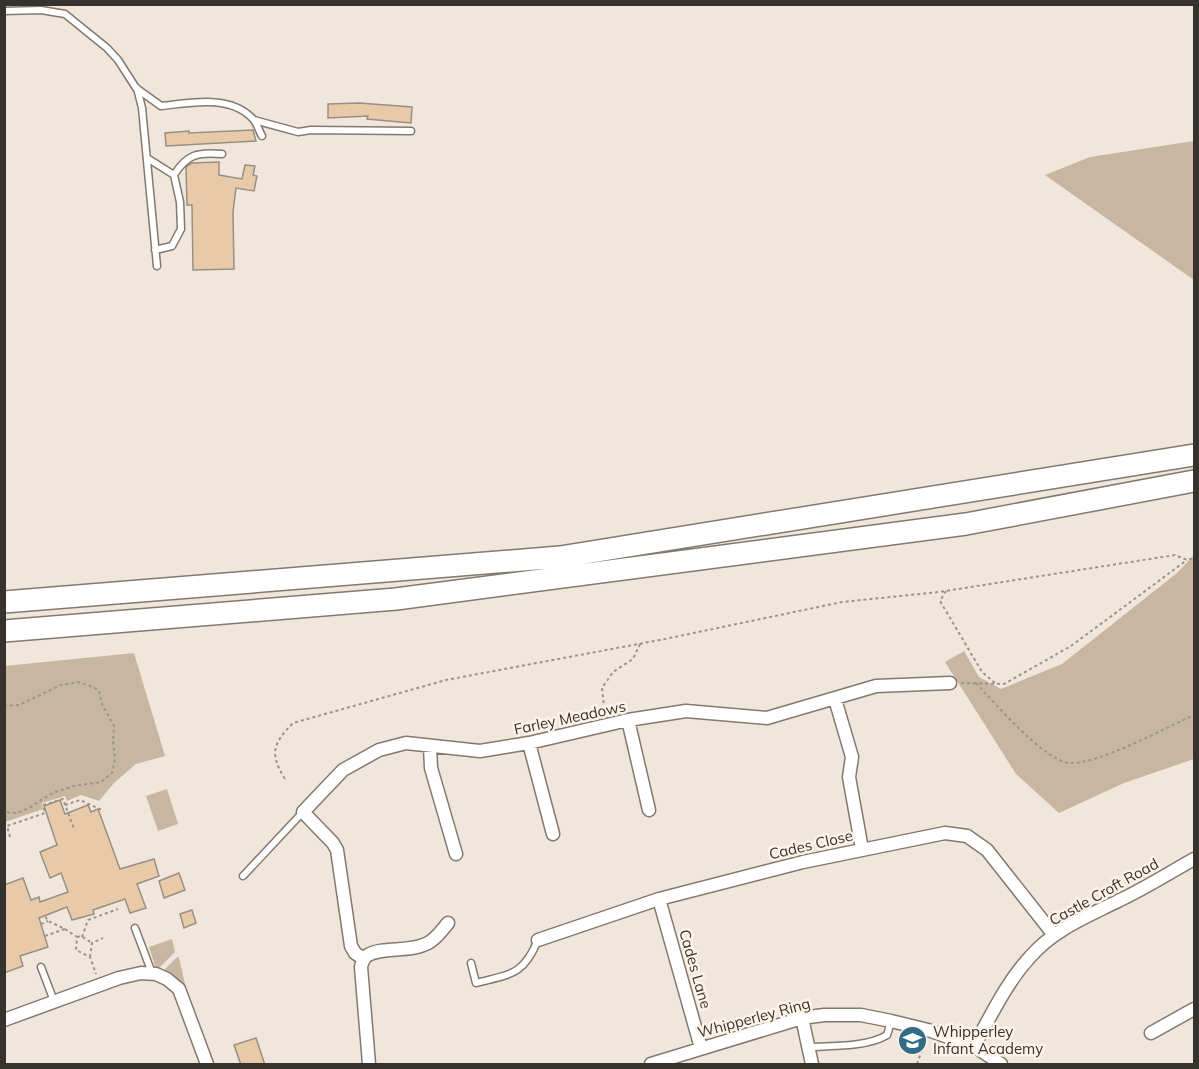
<svg xmlns="http://www.w3.org/2000/svg" width="1199" height="1069" viewBox="0 0 1199 1069" font-family="Mulish,sans-serif">
  <style>
    .green { fill: #c9b6a0 }
    .building { fill: #e8caa8; stroke: #999085; stroke-width: 1.5 }
    .lines { fill: none; stroke-linecap: round; stroke-linejoin: round }
    .lane-casing { stroke: #82796f; stroke-width: 9 }
    .street-casing { stroke: #82796f; stroke-width: 15 }
    .highway-casing { stroke: #82796f; stroke-width: 24 }
    .path { stroke: #9b948c; stroke-width: 2; stroke-dasharray: 3 3; stroke-linecap: butt }
    .lane { stroke: #fff; stroke-width: 6 }
    .street { stroke: #fff; stroke-width: 12 }
    .highway { stroke: #fff; stroke-width: 21 }
    .labels { text-anchor: middle; stroke-width: 5; stroke-linejoin: round; paint-order: stroke }
    .street-label { font-size: 15px; fill: #36322e; stroke: #fef3e8 }
    .poi-label { font-size: 15px; fill: #36322e; stroke: #fef3e8; text-anchor: start }
  </style>
  <rect width="100%" height="100%" fill="#f0e6db"/>
  <path class="green" d="M1194,141V280L1045,175L1090,157Z
    M1194,555V759L1124,783L1059,813L1016,774L945,662L964,651L979,677L1001,689L1062,664L1177,573Z
    M134,653L165,756L136,764L114,783L99,801L81,795L67,801L65,796L42,803L43,809L5,822V666Z
    M167,789L178,824L158,831L146,796Z
    M172,939L175,952L159,968L155,966L149,947Z
    M177,957L179,958L186,988L164,970Z"/>
  <path class="building" d="M359,103L412,107L411,123L367,119L368,116L328,118V104Z
    M253,130L256,141L166,146L165,133L189,131V133Z
    M219,162V175L242,179L245,165L255,166L253,175L257,176L254,191L236,188L233,212L234,269L193,270L192,205H187L186,167L192,163Z
    M60,800L65,814L88,805L91,812L98,809L120,869L154,859L159,876L137,884L146,908L130,913L125,899L93,910L94,914L72,920L67,907L39,918L48,947L20,956L23,966L4,973V885L23,878L31,900L39,897L40,902L68,892L61,873L50,878L40,852L57,845L44,806Z
    M179,873L185,890L164,898L159,881Z
    M192,910L196,923L184,928L180,914Z
    M256,1038L265,1065H241L234,1045Z"/>
  <g class="lines">
    <defs>
      <path id="lane" d="M4,11L41,10L65,14L107,48L118,60L136,88L161,106C190,103 230,94 253,119C257,123 259,131 262,136
        M137,88L142,108L157,266
        M254,120L298,132L311,130L411,131
        M147,158L174,175L180,202L181,229L172,246L155,250
        M174,175C187,154 198,152 222,154
        M243,876L303,812
        M135,928L152,973
        M471,963L476,983C510,974 523,976 538,940
        M41,967L54,1001
        M809,1047C831,1046 868,1047 887,1035L891,1022"/>
      <path id="street" d="M835,699L852,757L849,777L862,849
        M628,720L649,810
        M529,743L553,834
        M430,746L431,768L456,854
        M659,899L701,1048
        M538,940L659,899L803,862L945,833L967,836L987,850L1054,935
        M364,959L355,953L351,946L337,850L333,843L303,812L343,770L379,750L406,743L480,751L529,743L628,720L686,711L767,718L876,686L950,683
        M802,1018L812,1064
        M4,1020L119,978L141,973L156,974L167,979L179,989L207,1064
        M1151,1033L1194,1009
        M974,1046C991,1016 1006,983 1030,957C1053,930 1086,917 1118,901C1144,889 1169,873 1194,859
        M369,1064L361,967C362,962 363,958 368,955C383,946 410,953 428,943C437,938 442,930 448,923
        M651,1064L802,1018L824,1015H861L891,1021L928,1030L974,1046L1001,1064"/>
      <path id="highway" d="M4,602L560,557L1194,455
        M4,631L396,599L966,524L1194,481"/>
    </defs>
    <use href="#lane" class="lane-casing"/>
    <use href="#street" class="street-casing"/>
    <use href="#highway" class="highway-casing"/>
    <path class="path" d="M946,591L940,601L982,672L995,683
      M961,683L1004,684L1071,646L1187,560
      M976,683C994,702 1045,762 1070,763C1097,765 1167,727 1194,715
      M4,706L19,705L61,685L78,682L93,687L99,691L102,704L114,726L113,741L115,759L112,773L101,782L74,786L55,792L39,801L33,806L17,813L4,812
      M605,715L602,688L613,672L633,659L640,644
      M285,779C269,753 273,744 293,723L446,680L665,639L842,602L939,592L1175,555L1187,560L1194,558
      M65,805L80,800L104,811
      M10,837L7,826L45,813L43,805L63,799L74,829
      M41,924L48,921
      M65,929L77,937L76,950L90,957L96,974
      M45,936L65,929L48,921L45,916
      M77,937L81,936L92,943
      M82,937L88,920L118,909
      M90,957L92,943L103,938
      M917,1064L925,1042"/>
    <use href="#lane" class="lane"/>
    <use href="#street" class="street"/>
    <use href="#highway" class="highway"/>
  </g>
  <defs>
    <symbol id="school-disc" viewBox="-11 -11 22 22"><circle r="9.5" fill="#326c85" stroke="#fef3e8"/><path d="M0-5L7-2L0 1L-7-2ZM-4 1L0 2.5L4 1V4Q0 6-4 4Z" fill="#fff"/></symbol>
  </defs>
  <g fill-rule="evenodd">
    <use href="#school-disc" x="896" y="1024" width="33" height="33"/>
  </g>
  <g class="labels">
    <g class="street-label">
      <text transform="translate(570 718) rotate(-12)" y="5">Farley Meadows</text>
      <text transform="translate(811 845) rotate(-13)" y="5">Cades Close</text>
      <text transform="translate(1104 892) rotate(-29)" y="5">Castle Croft Road</text>
      <text transform="translate(695 969) rotate(74)" y="5">Cades Lane</text>
      <text transform="translate(754 1018) rotate(-15)" y="5">Whipperley Ring</text>
    </g>
    <g class="poi-label">
      <text x="933" y="1037">Whipperley<tspan x="933" dy="17">Infant Academy</tspan></text>
    </g>
  </g>
  <rect width="1199" height="1069" fill="none" stroke="#36322e" stroke-width="12"/>
</svg>
